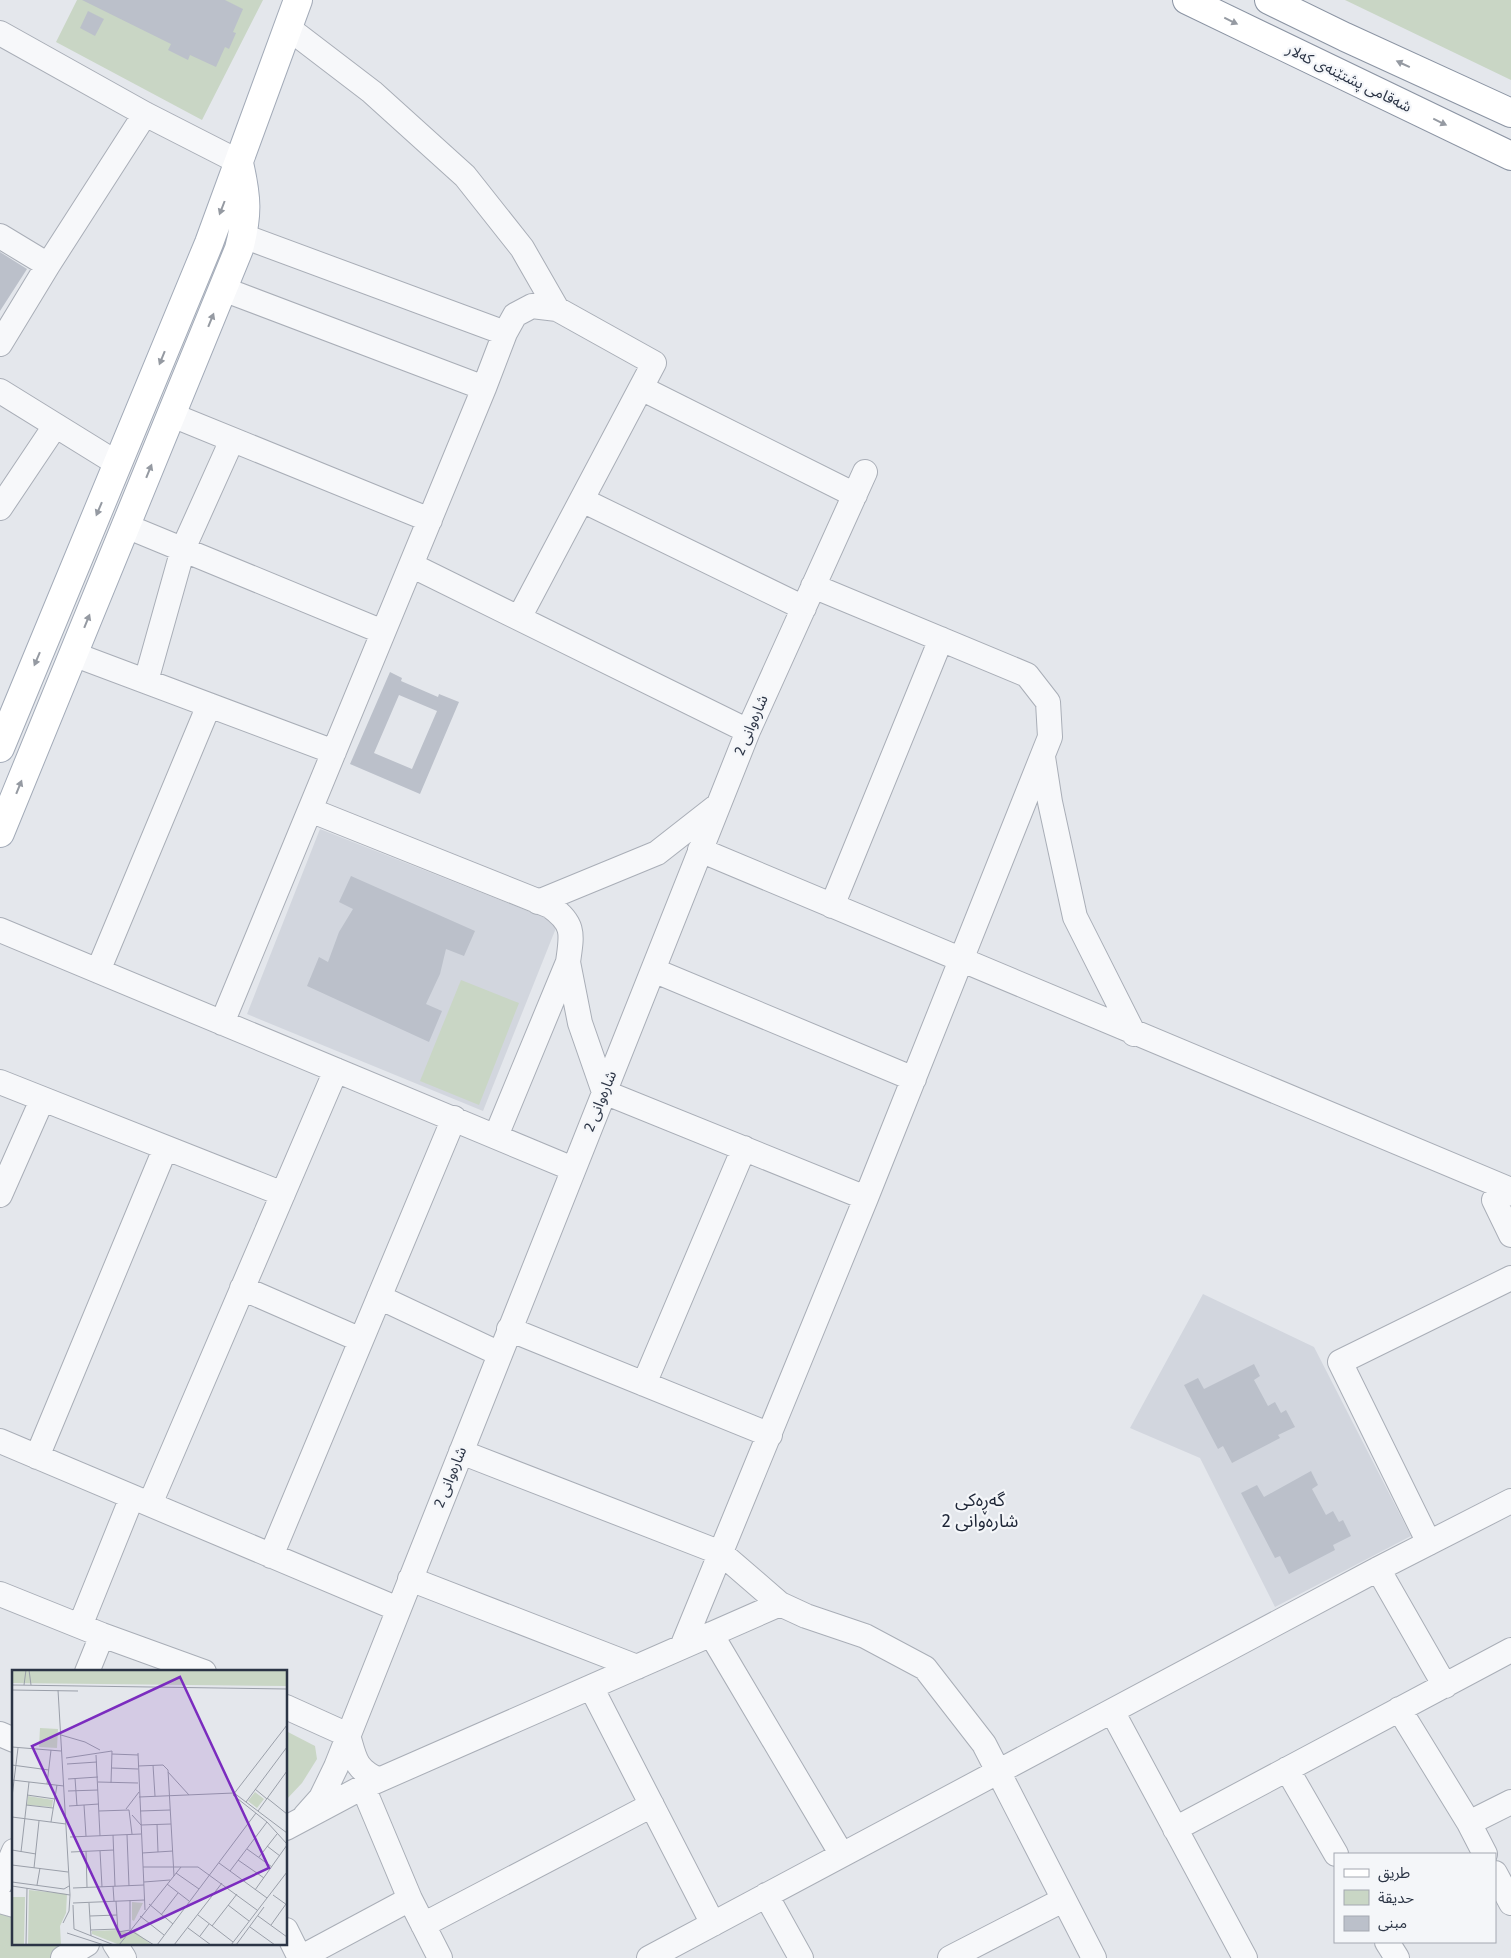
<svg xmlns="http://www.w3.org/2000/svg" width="1511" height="1958" viewBox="0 0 1511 1958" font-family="'Fira Sans','Noto Sans Arabic',sans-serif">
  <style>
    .built { fill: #d2d6de }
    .green { fill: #c9d6c5 }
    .building { fill: #bbc0ca; fill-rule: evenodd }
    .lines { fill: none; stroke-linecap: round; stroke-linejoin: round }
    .minor-casing { stroke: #a9aeb7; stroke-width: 26 }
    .major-casing { stroke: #a3abb8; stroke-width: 30 }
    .highway-casing { stroke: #8b94a3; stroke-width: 30 }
    .minor { stroke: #f7f8fa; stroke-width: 24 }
    .major { stroke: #fff; stroke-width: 28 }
    .highway { stroke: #fff; stroke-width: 28 }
    .oneway { fill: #959aa2 }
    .labels { text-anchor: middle; stroke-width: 4.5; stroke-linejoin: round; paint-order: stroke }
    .street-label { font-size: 15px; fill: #2b3445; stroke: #f4f6f9 }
    .quarter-label { font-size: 18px; fill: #1d2536; stroke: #f4f6f9 }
    .inset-road { fill: none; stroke: #9a9fa9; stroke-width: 1 }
    .view { fill: #7b2cbf; fill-opacity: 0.15; stroke: #7b2cbf; stroke-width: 2.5 }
    .inset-edge { fill: none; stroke: #2b3445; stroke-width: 2.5 }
  </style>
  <rect width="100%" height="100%" fill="#e4e7ec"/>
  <path class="built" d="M320,829L558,923L483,1111L247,1014Z
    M1203,1294L1314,1347L1411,1536L1275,1607L1200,1458L1130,1428Z"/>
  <path class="green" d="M77,0H263L202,120L56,42Z
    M1345,0H1511V80Z
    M461,980L519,1003L479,1105L420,1081Z
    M286,1731L315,1746L317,1759L302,1783L286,1800Z
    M0,1911L14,1915V1944H74L90,1958H0Z"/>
  <path class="building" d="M82,0H225L243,9L233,32L236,33L229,49L225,47L216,67L190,55L188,60L168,50L171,44Z
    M88,11L104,19L95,36L80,28Z
    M0,252L27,269L0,311Z
    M390,672L402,678L401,681L438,697L439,694L459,702L420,794L350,764ZM399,695L437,711L412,769L374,753Z
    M351,876L475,931L464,956L446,949L440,974L426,1004L442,1011L429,1042L307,986L319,957L328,962L339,932L353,909L339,902Z
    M1254,1364L1260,1376L1254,1380L1268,1406L1275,1402L1281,1413L1286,1410L1295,1427L1278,1435L1280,1438L1232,1463L1223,1446L1218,1449L1184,1385L1198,1378L1204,1389Z
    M1311,1471L1318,1485L1312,1489L1326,1515L1333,1511L1339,1522L1343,1520L1351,1536L1333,1545L1335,1550L1289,1574L1280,1556L1275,1558L1241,1493L1257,1485L1264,1497Z"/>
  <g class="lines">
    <defs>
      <path id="minor" d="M287,27L372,92L465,176L522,248L557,309
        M0,33L145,114L239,162
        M0,236L48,265
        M243,236L505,333
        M223,289L484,388
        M0,344L48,265L145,114
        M641,388L855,495
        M0,391L118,464
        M172,415L430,520
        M582,500L804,608
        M0,508L55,426
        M126,526L383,632
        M411,565L748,731
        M73,654L334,752
        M146,681L183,549L232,440
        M1043,757L1050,802L1075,917L1134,1034
        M310,810L550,906C575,924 572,934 568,962L496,1136
        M700,850L1511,1190
        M538,902L657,853L717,806
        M832,906L941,639
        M0,930L573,1169
        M568,962L580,1023L604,1092L866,1198
        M653,970L914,1079
        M98,971L209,705
        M222,1023L484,388L505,333L515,315L532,306L557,309L654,363L519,618
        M0,1082L283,1194
        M1511,1192L1494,1200L1511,1235
        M0,1195L42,1100
        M242,1288L361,1340
        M379,1297L500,1354
        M509,1329L770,1435
        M644,1384L744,1148
        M0,1441L398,1609
        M461,1452L721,1553L780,1604L806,1616L865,1636L925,1668L984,1744L1094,1958
        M37,1457L165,1149
        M150,1504L336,1070
        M1429,1543L1340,1362L1511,1278
        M271,1556L454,1118
        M1378,1569L1445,1686
        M410,1579L637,1667
        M0,1594L102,1635L204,1672
        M80,1626L132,1497
        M711,1634L842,1855
        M682,1647L866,1198L1050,737L1048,702L1027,675L813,586
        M87,1672L102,1635
        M591,1687L713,1924
        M286,1707L348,1735C355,1759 355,1769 379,1780
        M1399,1709L1469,1823L1485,1854
        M1112,1711L1245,1958
        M0,1734L14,1740
        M1287,1769L1336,1854
        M363,1787L410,1899L440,1958
        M305,1816L321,1798L336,1767L748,731L865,472
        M1469,1823L1511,1802
        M286,1828L363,1787L780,1604
        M1175,1829L1511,1650
        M1495,1873L1511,1903
        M0,1884L14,1851
        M766,1895L801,1958
        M0,1901L14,1905
        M423,1925L652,1805
        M286,1930L300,1958
        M1387,1942L1397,1958
        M115,1944L124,1958
        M63,1958L87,1944
        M300,1958L410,1899
        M649,1958L1378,1569L1511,1501
        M950,1958L1063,1900"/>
      <path id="major" d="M0,748L209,243L298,0
        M0,833L239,249C248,214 247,198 239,163"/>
      <path id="highway" d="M1187,0L1511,156
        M1269,0L1345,37L1511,113"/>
    </defs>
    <use href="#minor" class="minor-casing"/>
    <use href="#major" class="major-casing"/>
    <use href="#highway" class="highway-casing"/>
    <use href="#minor" class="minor"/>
    <use href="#major" class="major"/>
    <use href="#highway" class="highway"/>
  </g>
  <defs><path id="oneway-solid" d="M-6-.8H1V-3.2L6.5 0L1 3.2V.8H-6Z" transform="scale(1.25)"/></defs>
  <g class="oneway">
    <use href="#oneway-solid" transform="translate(1231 21) rotate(26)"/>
    <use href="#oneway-solid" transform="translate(1403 64) rotate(-155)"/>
    <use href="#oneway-solid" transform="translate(1440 122) rotate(26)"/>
    <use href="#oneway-solid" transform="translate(222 208) rotate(111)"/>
    <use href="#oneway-solid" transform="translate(211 320) rotate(-68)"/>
    <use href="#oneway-solid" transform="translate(162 358) rotate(112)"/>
    <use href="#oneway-solid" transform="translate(149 471) rotate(-68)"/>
    <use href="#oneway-solid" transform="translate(99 509) rotate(113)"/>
    <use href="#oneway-solid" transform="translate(87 621) rotate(-68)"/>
    <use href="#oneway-solid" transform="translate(37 659) rotate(113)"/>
    <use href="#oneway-solid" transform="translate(19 787) rotate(-68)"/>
  </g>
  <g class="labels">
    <g class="street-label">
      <text transform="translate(1349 78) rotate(26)" y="5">شەقامی پشتێنەی کەلار</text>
      <text transform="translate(751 725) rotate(-67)" y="5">شارەوانی 2</text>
      <text transform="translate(600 1101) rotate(-68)" y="5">شارەوانی 2</text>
      <text transform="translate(450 1477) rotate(-68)" y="5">شارەوانی 2</text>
    </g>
    <g class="quarter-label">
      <text x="980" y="1506">گەڕەکی<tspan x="980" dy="21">شارەوانی 2</tspan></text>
    </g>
  </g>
  <g transform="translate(12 1670)">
    <rect width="275" height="275" fill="#e4e7ec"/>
    <path d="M0,0H275V16L0,13ZM28,58L46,59L45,78L27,77ZM243,122L252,129L245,138L236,131ZM16,126L41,130L40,137L15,135ZM17,220L55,224L54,243L48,256L49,275H16ZM13,227L12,275H0V227ZM120,232L131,233L122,251L120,250ZM105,260L119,263L121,260L140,275H108L80,264V261Z" fill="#c9d6c5"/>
    <path class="inset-road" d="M17,0L19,15M0,15L275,19M12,15L14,0M0,20L66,21M46,20L58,225L57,241L51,253M275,55L221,125L255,152L275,174M49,65L73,72L88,80M0,77L49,81M126,83L133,240M100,84L126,85M84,85L88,166M54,88L100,81L99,113M55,94L85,92M0,95L37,100M141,95L143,126M126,96L151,95L156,100L162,206M100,98L126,99M156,102L177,125M63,108L65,136M56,109L86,107M0,110L52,116M86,112L126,113M35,114L39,80M243,119L255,129M56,121L86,120M15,125L43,129M0,127L6,78M127,127L222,123L275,163M255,128L275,144M234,132L275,77M14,135L41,138M72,135L74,166M57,136L87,134M114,139L127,122M87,141L117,140L120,164M128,141L158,140M246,141L275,101M120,145L129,155L159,154M0,147L54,154M39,152L45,115M145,154L146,182M101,165L103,216M115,165L117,216M58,167L129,164M255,176L268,186M235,179L260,197M0,180L24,184M74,181L75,217M88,181L90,217M9,182L17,112M59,182L102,180M130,183L161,181M247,187L265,164M226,190L252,208M207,193L255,228M0,195L56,202M131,197H186L245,240M22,198L27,151M218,201L255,152M164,203L187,219M0,212L52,219L57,216M132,212L158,210M155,214L177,231M25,215L28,198M0,216L58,225M101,216L102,231M61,218L132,215M243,220L275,175M261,225L275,235M118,230V259M104,231L106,262L118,260L142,275M61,233L133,230M77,233L79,266M137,234L161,254M61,235L62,259L102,275M216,235L237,251M149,245L166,223M186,245L221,272M78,246L105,245M128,246L152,265M246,246L275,267M259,255L274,234M200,256L225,224M238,257L263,275M176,258L199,275M79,260L106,259M55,263L92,275M188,266L197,254M14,275L15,218M107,275L169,197M145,275L244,143M162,275L210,213M219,275L275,202M224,275L252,237"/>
    <path class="view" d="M168,7L257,198L109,267L20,76Z"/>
    <rect width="275" height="275" class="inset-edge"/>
  </g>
  <rect x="1334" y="1853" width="162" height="90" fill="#f4f6f9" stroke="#a4a8b1"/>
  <rect x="1344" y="1869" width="25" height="8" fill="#ffffff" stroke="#a4a8b1"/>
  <text x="1378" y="1878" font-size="15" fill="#2b3445">طريق</text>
  <rect x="1344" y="1890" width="25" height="15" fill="#c9d6c5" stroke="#a4a8b1"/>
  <text x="1378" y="1903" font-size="15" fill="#2b3445">حديقة</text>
  <rect x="1344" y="1916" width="25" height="15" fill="#bbc0ca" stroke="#a4a8b1"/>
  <text x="1378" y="1928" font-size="15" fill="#2b3445">مبنى</text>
</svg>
